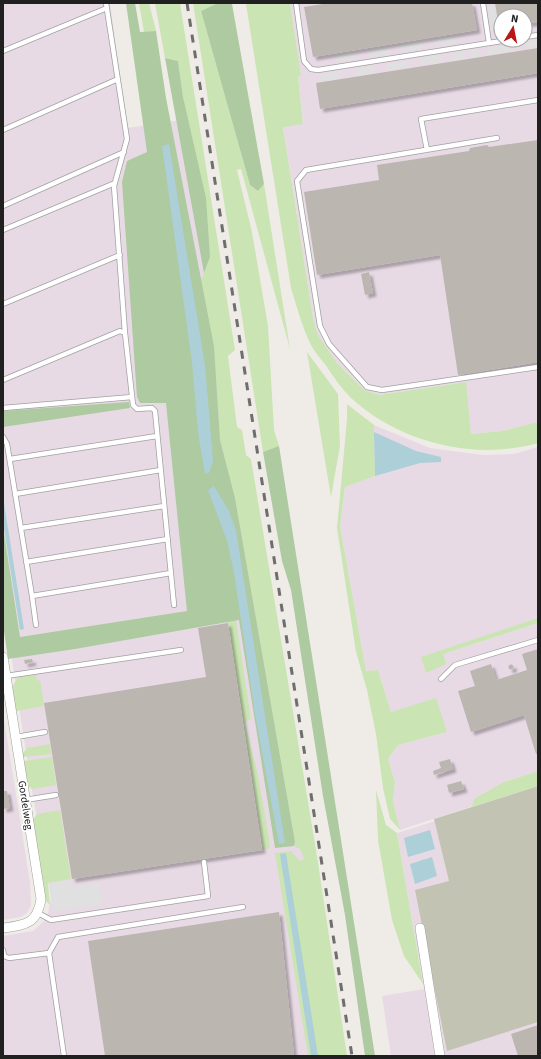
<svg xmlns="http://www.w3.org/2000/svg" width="541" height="1059" viewBox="0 0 541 1059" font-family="'Source Sans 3',sans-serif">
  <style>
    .industrial { fill: #e8dae5; fill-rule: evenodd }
    .construction { fill: #c3c3b3 }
    .grass { fill: #cbe4b3 }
    .forest { fill: #adcaa0 }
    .parking { fill: #e0e0e0 }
    .water { fill: #accfd8 }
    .building { fill: #bcb6b0; filter: url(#shadow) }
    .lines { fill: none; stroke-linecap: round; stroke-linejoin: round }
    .service-casing { stroke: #a1a1a1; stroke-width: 6 }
    .minor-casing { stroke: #a1a1a1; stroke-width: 10 }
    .service { stroke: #fff; stroke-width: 4.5 }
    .minor { stroke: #fff; stroke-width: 9 }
    .rail { stroke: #6e6e6e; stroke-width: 3; stroke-dasharray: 8 8; stroke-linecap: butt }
    .labels { text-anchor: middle; stroke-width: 3.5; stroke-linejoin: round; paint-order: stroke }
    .street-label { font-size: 11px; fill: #202020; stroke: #fff }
  </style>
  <defs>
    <filter id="shadow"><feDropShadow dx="3.5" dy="3.5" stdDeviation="1" flood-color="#0004"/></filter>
  </defs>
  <rect width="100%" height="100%" fill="#efece7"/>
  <path class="industrial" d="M3,3H110L127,128L181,120L338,1056H3V936L33,931L43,922L48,913L51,898L30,779L3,600Z
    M290,3H538V422L502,431L471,434L465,382L379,395L364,390L337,363L318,335L313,318L283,126L303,123L298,77L301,75ZM501,16H525V40H501Z
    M374,425L430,448L483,455L514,454L538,447V618L443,654L538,623V771L504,782L473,806L400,830L393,801L395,782L388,759L398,745L447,732L391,712L378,670L366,671L340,526L345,487L375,476Z
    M3,713L30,882L31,905L27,913L21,917L3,920Z
    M538,789V1056H391L382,996L424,989L397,833Z"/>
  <path class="construction" d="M538,786V1022L447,1051L415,890L449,881L434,819Z"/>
  <path class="grass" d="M139,3H149L156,31L144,32Z
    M155,3H180L235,350L228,356L237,427L242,430L246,455L251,459L317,856L347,1056H308L275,853L291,851L300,861L304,859L300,849L294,846L295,842L235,498L220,440L214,346L201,281L210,257L183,97L178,61L165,58Z
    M193,3H218L201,11L250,185L258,191L264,184L290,349L241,169L237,170L252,232L268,326L274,430L279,446L263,452Z
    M230,3H290L301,75L298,77L303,124L283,127L313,318L318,335L337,363L364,390L379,395L466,382L471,434L502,431L538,422V443C475,461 400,443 351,398C342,389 334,378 327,367C322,360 315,353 311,345C302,327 297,307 291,288L246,4Z
    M307,352L338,394L340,446L331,497Z
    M347,404L374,425L375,476L345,487L340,526L366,671L378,670L391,712L436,698L447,732L398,745L388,759L395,782L393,801L400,830L390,819L383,788L376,734L367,690L356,652L337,528L347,419Z
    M538,618V623L443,654L446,664L426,673L421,657Z
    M236,620L251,719L245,722L258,775L269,838L270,848L263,850L228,622Z
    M36,675L37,681L40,680L44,706L16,711L12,688L18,677Z
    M50,744L51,754L23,757V753L27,748Z
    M52,757L56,785L32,789L27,785L24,761Z
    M538,771V786L472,807L474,799L504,782Z
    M376,790L386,825L397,833L423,984L404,956L392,920L378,840Z
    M60,810L71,879L48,883L50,905L45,900L33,820L37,814Z"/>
  <path class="forest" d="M126,3H135L140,32L156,31L166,98L214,346L220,440L235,498L295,842L294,846L275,848L239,620L75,649L8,659L3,624V527L20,637L187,611L166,403H140L137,397L122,182L127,161L147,152Z
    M218,3L232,4L264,184L258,191L250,185L201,11Z
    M165,58L178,61L183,97L206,198L210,257L204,273Z
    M129,402L130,408L3,427V411Z
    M279,446L375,1056H365L345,915L323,796L291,590L282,561L263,452Z"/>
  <path class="parking" d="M495,5L499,29L491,30L488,6Z
    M454,36L456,43L436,46L434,39Z
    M538,40V46L526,49L525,42Z
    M421,41L423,48L402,51L401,44Z
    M511,44L513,51L489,55L487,48Z
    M388,47L389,54L369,57L368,50Z
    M470.5 53a4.5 4.5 0 1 1 9 0a4.5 4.5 0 1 1-9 0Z
    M355,52L356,59L336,62L335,55Z
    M463,52L464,58L454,60L453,53Z
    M440,55L441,62L421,65L420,58Z
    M407,61L408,67L388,70L387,64Z
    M374,66L375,72L355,76L354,69Z
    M340,71L341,78L322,81L321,74Z
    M71,880L72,887L99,883L102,904L58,911L52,910L49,883Z"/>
  <path class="water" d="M169,144L205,365L213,461L209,473L205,474L198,433L192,363L162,146Z
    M374,432L416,451L441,457V462L420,463L375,476Z
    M214,486L229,511L236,530L285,843L279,844L255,714L234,573L227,541L208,490Z
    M3,497L24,629L20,630L3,522Z
    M430,830L435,849L408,857L404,838Z
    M286,853L318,1056H311L280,854Z
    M432,857L437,876L415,884L410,864Z"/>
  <path class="building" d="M329,3H472L477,30L313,57L304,7Z
    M495,3H538V22L525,24V16H501V28H499Z
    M538,48V73L320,109L316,83Z
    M538,140V362L458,375L440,255L317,275L304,192L379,180L377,165L469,151L470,148L487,145L489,147Z
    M369,272L373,293L365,295L361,274Z
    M228,623L262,850L72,879L44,703L206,677L198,628Z
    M538,649V754H536L524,715L471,732L458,691L475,686L470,671L491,664L496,680L527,670L522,654Z
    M32,659L33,662L25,664L24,660Z
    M508.5 667a2.5 2.5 0 1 1 5 0a2.5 2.5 0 1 1-5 0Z
    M450,759L453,769L434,775L433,771L441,768L439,762Z
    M461,781L464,789L449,793L447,785Z
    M3,791H7L10,808L3,809Z
    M279,912L294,1056H105L88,941Z
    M538,1025V1056H518L511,1034Z"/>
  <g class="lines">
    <defs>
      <path id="service" d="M106,3L127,139L114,186L125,333
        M296,3L304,61L311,69L318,70L508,40
        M483,3L489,43
        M525,37L538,35
        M3,51L107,8
        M3,130L118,79
        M497,138L306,170L297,181L320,326L329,344L367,387L382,390L538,367
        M427,150L421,119L538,100
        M3,206L124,152
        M3,230L115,183
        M3,304L120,255
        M3,380L120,331L125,333L133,405L137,409L152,408L155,411L174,605
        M3,408L132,397
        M3,437L7,444L32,596L171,573
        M10,459L157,436
        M15,494L161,470
        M21,528L164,506
        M26,562L168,539
        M32,596L36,625
        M6,676L181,650
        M441,679L455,665L538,640
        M16,737L45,732
        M25,800L56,795
        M38,913L51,920L208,896L204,862
        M3,950L4,956L9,958L49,953L64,1056
        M49,953L58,937L243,907"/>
      <path id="minor" d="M3,657L41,899C37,924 26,925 3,928
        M420,928L440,1056"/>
    </defs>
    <use href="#service" class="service-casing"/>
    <use href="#minor" class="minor-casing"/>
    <use href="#service" class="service"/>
    <use href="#minor" class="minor"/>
    <path class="rail" d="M187,3L352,1056"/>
  </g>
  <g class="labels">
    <g class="street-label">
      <text transform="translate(26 805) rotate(81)" y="4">Gordelweg</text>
    </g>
  </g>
  <rect width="541" height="1059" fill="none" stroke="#202020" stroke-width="8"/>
  <g transform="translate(513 28) rotate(10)"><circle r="19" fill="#ffffff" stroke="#a6a6a6"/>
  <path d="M0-3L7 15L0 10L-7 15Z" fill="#b91618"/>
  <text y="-6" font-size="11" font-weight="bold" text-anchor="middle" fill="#202020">N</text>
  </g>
</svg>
